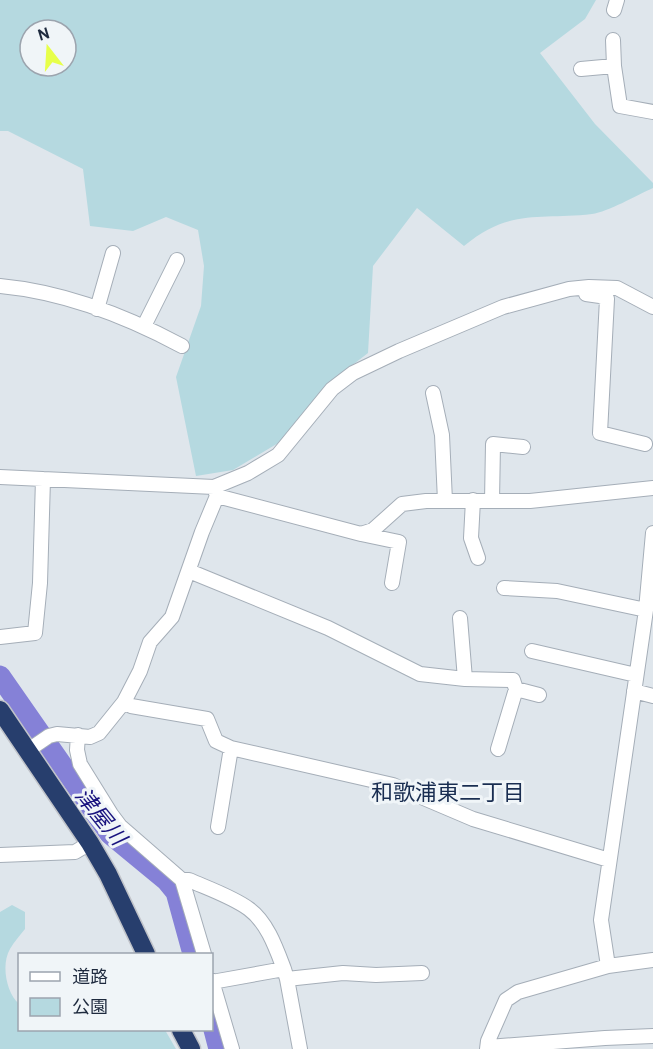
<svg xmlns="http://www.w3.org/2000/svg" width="653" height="1049" viewBox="0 0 653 1049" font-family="Overpass,'Noto Sans JP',sans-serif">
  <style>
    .green { fill: #b5d9e0; fill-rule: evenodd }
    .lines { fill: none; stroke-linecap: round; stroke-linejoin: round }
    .river { stroke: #8581d7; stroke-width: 21 }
    .street-casing { stroke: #a5aeb8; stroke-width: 16 }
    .highway-casing { stroke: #c0c3c9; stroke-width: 21 }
    .street { stroke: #fff; stroke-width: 14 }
    .highway { stroke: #273e6d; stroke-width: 18 }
    .labels { text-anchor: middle; stroke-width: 6; stroke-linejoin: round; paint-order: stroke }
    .neighbourhood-label { font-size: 22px; fill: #192d51; stroke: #f0f5f8 }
    .water-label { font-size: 22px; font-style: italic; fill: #19137f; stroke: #f0f5f8 }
  </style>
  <rect width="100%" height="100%" fill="#dfe6ec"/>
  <path class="green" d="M0,0H596L585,19L540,53L595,124L653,183V188C637,195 608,212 592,214C540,220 509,208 464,246L417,208L373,266L368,353L337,377L280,442L233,470L196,476L176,377L201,306L204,266L198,230L166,217L133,231L90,226L83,169L8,131H0ZM30,30H66V66H30Z
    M12,905L25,912V929C20,935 14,942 10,949C1,964 6,993 19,1004L20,1030H165L176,1049H0V912Z"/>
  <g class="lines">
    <path class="river" d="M0,676L110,834L167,881L176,892L193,954
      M212,1022L219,1049"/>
    <defs>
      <path id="street" d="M614,10L617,0
        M614,66L620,106L653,112
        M581,69L614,66L613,40
        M0,286C64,292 126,316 182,346
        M586,294L600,296L607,299L600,433L645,444
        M97,309L113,253
        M144,326L177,260
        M433,393L442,435L445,501
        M0,477L214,487L217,496L202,532L172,617L150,642L140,671L124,702L99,733L90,737L57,734L49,736L27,751
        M214,487L248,473L278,455L332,389L353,373L399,351L503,307L569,289L589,287L617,288L653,307
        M217,496L361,534L373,530L402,504L426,501H530L653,488
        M473,500L471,538L478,558
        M492,501L493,444L523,447
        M361,534L399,542L392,583
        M189,571L328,628L420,674L465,679
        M504,588L557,591L646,610
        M460,618L465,679L513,680L516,689
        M0,637L35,633L40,583L43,479
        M532,651L636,675
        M634,691L653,696
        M124,702L131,706L207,719L216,741L231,748L218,827
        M78,735L77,750L80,764L111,814L120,826L182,880L204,954
        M231,748L393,785L473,819L609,860
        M498,749L516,689L539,695
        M0,855L75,852L90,843
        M182,880H189C207,888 233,897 249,909C267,922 276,948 284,969
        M608,966L601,920L646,610L653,533
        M287,979L300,1049
        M212,981L232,1049
        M212,982L284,969L287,979L343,973L376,975L422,973
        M488,1047L605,1038L653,1036
        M487,1049L488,1041L506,1000L518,992L608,966L653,960"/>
      <path id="highway" d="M0,710L90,843L108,874L146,954
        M181,1030L191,1049"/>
    </defs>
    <use href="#street" class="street-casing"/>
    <use href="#highway" class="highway-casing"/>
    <use href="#street" class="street"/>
    <use href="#highway" class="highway"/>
  </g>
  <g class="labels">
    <g class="neighbourhood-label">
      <text x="448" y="800">和歌浦東二丁目</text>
    </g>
    <g class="water-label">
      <text transform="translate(101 816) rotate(51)" y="8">津屋川</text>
    </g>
  </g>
  <rect x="18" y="953" width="195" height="78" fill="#f0f5f8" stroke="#9ca4ae" stroke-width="1.5"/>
  <rect x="30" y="972" width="30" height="9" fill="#ffffff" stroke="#9ca4ae" stroke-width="1.5"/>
  <text x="72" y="983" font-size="18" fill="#1e2a3e">道路</text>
  <rect x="30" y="998" width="30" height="18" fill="#b5d9e0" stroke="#9ca4ae" stroke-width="1.5"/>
  <text x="72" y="1013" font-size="18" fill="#1e2a3e">公園</text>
  <g transform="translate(48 48) rotate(343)"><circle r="28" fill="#f0f5f8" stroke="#9ca4ae" stroke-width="1.5"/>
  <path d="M0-4.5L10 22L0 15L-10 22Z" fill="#e7ff4a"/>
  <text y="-9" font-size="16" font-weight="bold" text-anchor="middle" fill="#1e2a3e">N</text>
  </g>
</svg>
